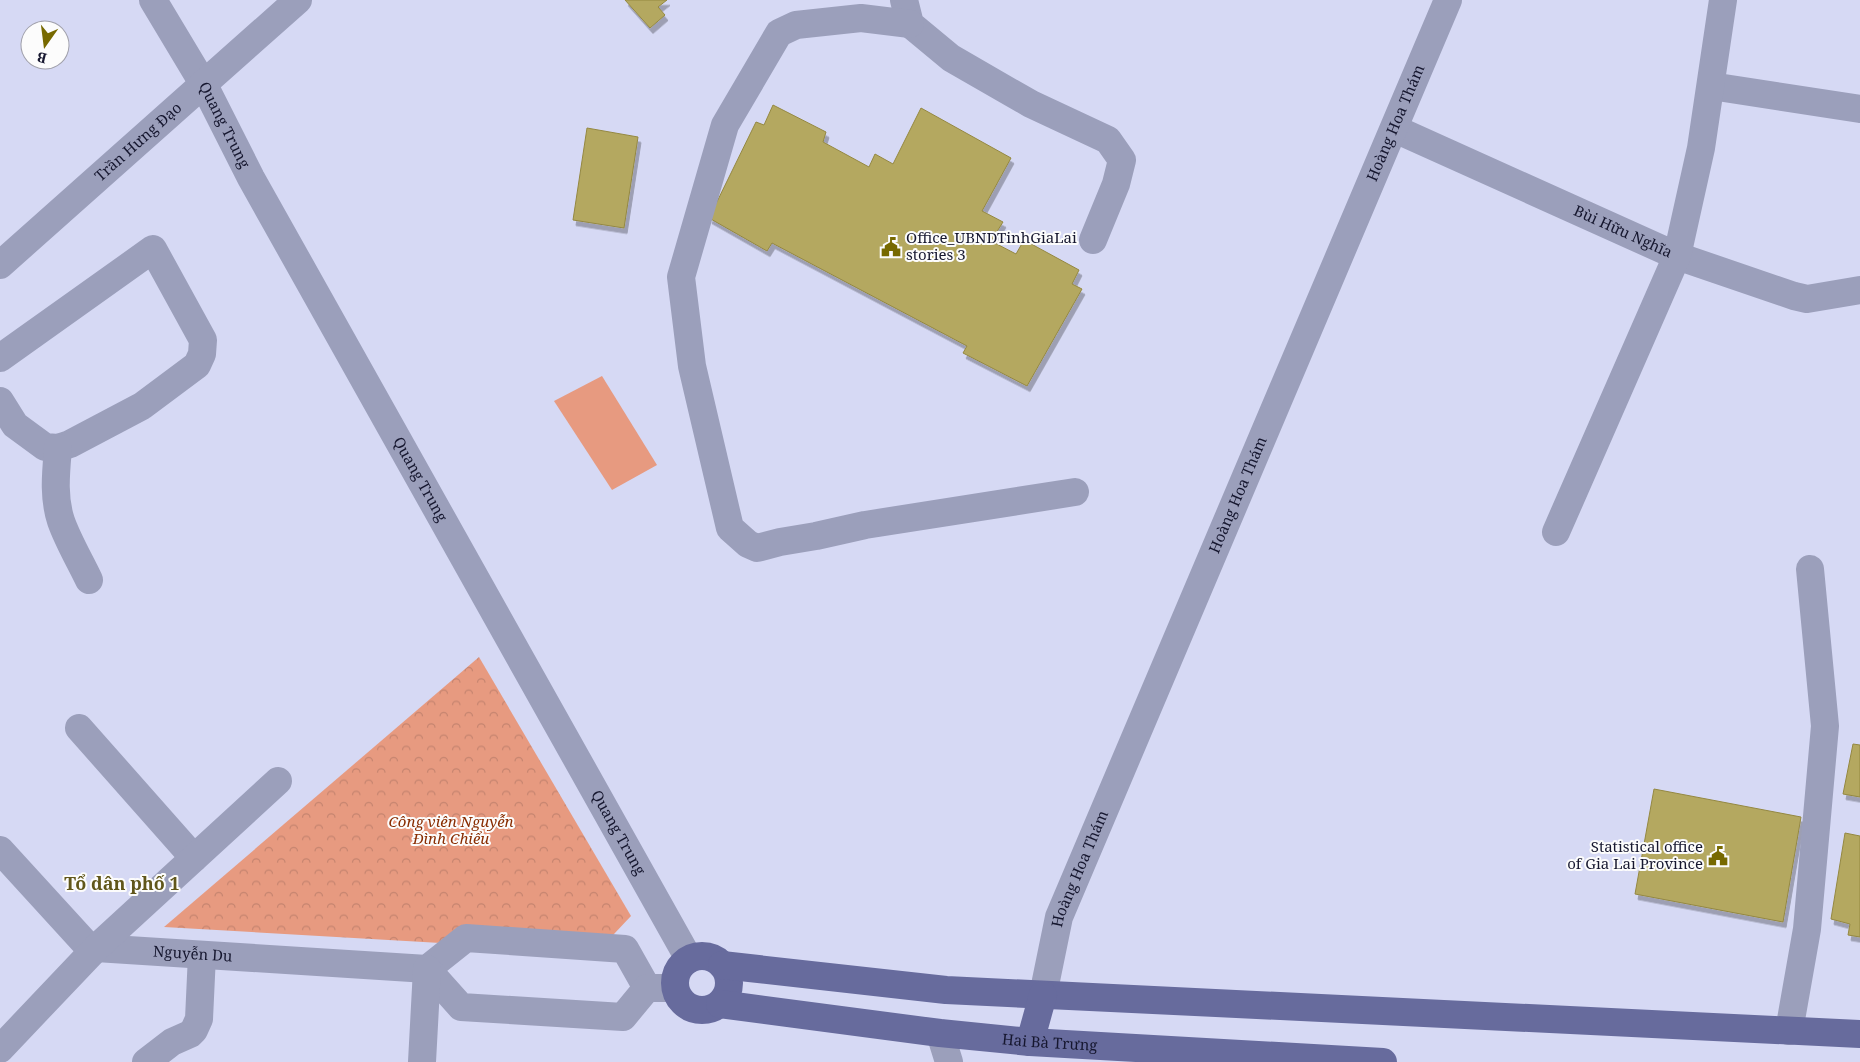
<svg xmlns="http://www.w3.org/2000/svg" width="1860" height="1062" viewBox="0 0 1860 1062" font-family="'Noto Serif',serif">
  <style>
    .green { fill: #e79a80 }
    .park { fill: url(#park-crowns) }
    .building { fill: #b4a861; stroke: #948841; filter: url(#shadow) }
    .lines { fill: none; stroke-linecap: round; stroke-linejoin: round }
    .minor { stroke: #9b9fbb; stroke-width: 28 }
    .major { stroke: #676b9d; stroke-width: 28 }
    .labels { text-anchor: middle; stroke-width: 4; stroke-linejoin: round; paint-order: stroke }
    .street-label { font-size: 15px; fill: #16172f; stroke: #fcfcfc }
    .poi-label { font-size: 15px; fill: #16172f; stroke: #fcfcfc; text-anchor: start }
    .park-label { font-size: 15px; font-style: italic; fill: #882c01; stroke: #fcfcfc }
    .quarter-label { font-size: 18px; font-weight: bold; fill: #60561a; stroke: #fcfcfc }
  </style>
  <defs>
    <pattern id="park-crowns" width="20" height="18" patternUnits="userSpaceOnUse" patternTransform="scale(1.25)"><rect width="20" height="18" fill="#e79a80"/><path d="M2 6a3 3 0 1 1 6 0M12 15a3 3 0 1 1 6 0" fill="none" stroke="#c5846f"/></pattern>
    <filter id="shadow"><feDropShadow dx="3" dy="5.5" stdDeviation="0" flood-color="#0004"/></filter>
  </defs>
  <rect width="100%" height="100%" fill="#d6d9f4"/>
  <path class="green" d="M602,376L657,465L612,490L554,401Z"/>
  <path class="park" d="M479,657L631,916L597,952L164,927Z"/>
  <path class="building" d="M625,0H667L658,7L665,15L650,28Z
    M773,105L826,132L823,142L869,167L875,154L893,164L921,108L1011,158L982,211L1003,222L991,241L1016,254L1024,240L1079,270L1072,284L1082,289L1027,386L963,353L967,346L772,243L767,251L709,218L756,122L764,125Z
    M587,128L638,137L624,228L573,220Z
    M1853,744L1860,745V797L1843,794Z
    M1654,789L1801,817L1783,922L1635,894Z
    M1845,833L1860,836V937L1848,935L1850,924L1831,919Z"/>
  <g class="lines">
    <g class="minor">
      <path id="s1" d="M153,0L204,85L251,178L689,959"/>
      <path d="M904,0L910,24L951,58L1031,104L1108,140L1122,160L1116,184L1093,240"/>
      <path d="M910,24L861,18L796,25L779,33L725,125L681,277L692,366L730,528L748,544L757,548L780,542L816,536L865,525L1075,492"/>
      <path d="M1711,86L1860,109"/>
      <path id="s2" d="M1395,129L1677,256L1794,296L1807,299L1860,290"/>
      <path id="s3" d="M0,265L298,0"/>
      <path d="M0,358L153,249L203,340L202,354L197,365L142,406L70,444L58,448L45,447L15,425L0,401"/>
      <path d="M58,448C56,472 53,497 61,521C68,541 80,561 89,580"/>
      <path d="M1556,532L1677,256L1701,148L1723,0"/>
      <path d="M79,728L194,858"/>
      <path id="s4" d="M0,850L85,943L96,948L427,969L466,938L625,949L647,988"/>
      <path d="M427,969L461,1007L623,1017L647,988H674"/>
      <path id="s5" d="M1043,995L1059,917L1448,0"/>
      <path d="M1789,1031L1807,929L1825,726L1810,569"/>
      <path d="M940,1033L949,1062"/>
      <path d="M0,1049L96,948L278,781"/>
      <path d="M146,1062L172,1042L190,1034L194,1030L199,1019L202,955"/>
      <path d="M422,1062L427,969"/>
    </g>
    <g class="major">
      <circle cx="702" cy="983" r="27"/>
      <path d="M722,965L946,990L1860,1034"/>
      <path id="s6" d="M720,1004L940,1033L1030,1042L1383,1062"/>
      <path d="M1030,1042L1043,995"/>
    </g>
  </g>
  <defs>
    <symbol id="civic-bare" viewBox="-9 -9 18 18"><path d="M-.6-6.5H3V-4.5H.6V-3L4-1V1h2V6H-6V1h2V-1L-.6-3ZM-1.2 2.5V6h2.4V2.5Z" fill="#776900" stroke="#fcfcfc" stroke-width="2.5" paint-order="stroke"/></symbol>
  </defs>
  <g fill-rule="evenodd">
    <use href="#civic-bare" x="877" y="233" width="28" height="28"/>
    <use href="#civic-bare" x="1704" y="842" width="28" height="28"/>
  </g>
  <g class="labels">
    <g class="street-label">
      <text dy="5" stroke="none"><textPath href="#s5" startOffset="942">Hoàng Hoa Thám</textPath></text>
      <text dy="5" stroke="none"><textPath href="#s1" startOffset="144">Quang Trung</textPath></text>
      <text dy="5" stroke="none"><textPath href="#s3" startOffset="185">Trần Hưng Đạo</textPath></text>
      <text dy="5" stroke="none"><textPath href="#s2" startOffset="250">Bùi Hữu Nghĩa</textPath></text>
      <text dy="5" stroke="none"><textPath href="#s1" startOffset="549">Quang Trung</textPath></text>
      <text dy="5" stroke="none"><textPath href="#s5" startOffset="538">Hoàng Hoa Thám</textPath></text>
      <text dy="5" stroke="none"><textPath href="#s1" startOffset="954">Quang Trung</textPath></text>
      <text dy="5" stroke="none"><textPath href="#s5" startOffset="132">Hoàng Hoa Thám</textPath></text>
      <text dy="5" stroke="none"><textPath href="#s4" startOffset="235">Nguyễn Du</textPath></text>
      <text dy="5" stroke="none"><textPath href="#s6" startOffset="332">Hai Bà Trưng</textPath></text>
    </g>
    <g class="poi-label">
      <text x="906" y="243">Office_UBNDTinhGiaLai<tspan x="906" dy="17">stories 3</tspan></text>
      <text x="1703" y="852" text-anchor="end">Statistical office<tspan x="1703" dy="17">of Gia Lai Province</tspan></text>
    </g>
    <g class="park-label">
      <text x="451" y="827">Công viên Nguyễn<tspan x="451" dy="17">Đình Chiểu</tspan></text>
    </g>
    <g class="quarter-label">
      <text x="122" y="890">Tổ dân phố 1</text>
    </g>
  </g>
  <g transform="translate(45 45) rotate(194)"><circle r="24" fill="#fcfcfc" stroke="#a0a0aa"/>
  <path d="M0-4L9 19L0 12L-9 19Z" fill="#776900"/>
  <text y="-8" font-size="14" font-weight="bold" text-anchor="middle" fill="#16172f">B</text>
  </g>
</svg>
